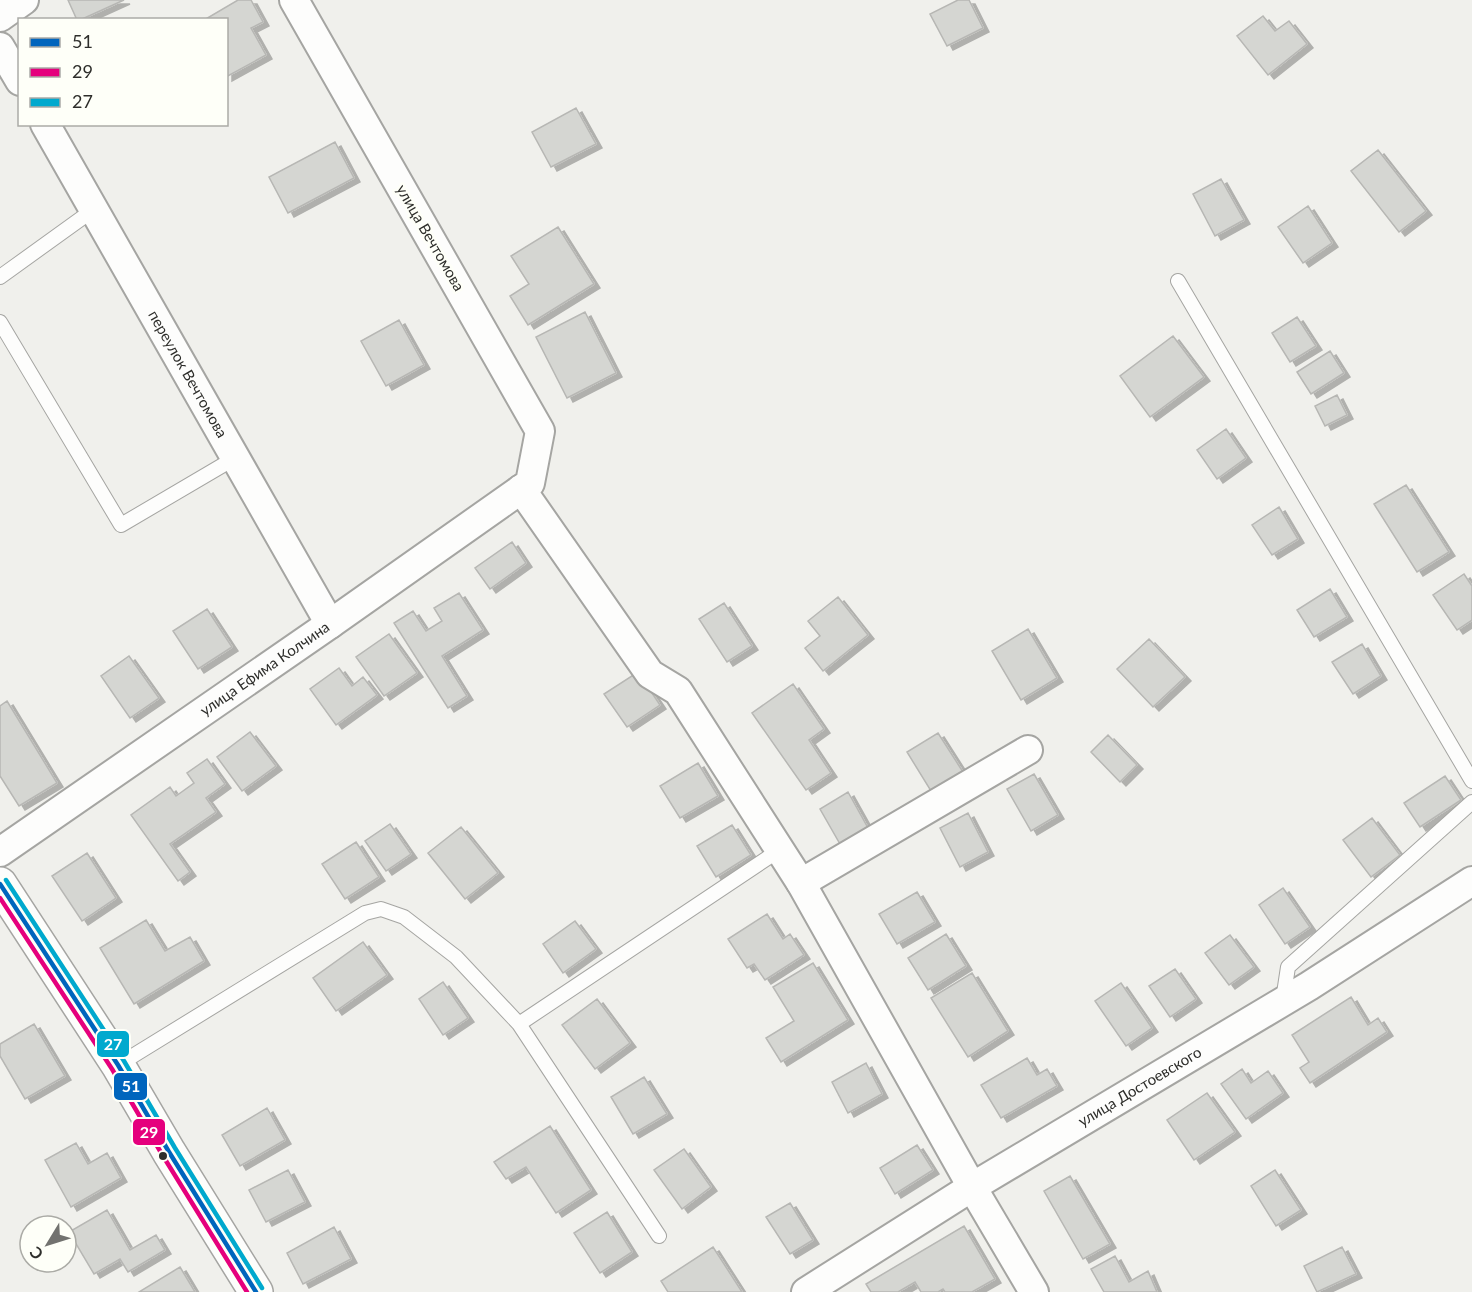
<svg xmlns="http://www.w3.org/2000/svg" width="1472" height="1292" viewBox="0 0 1472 1292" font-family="Lato,sans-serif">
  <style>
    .building { fill: #d5d6d2; stroke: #b7b7b4; stroke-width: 1.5; filter: url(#shadow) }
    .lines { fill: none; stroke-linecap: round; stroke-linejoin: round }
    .lane-casing { stroke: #a5a5a2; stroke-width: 16 }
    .street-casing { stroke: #a5a5a2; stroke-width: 32 }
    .secondary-casing { stroke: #a5a5a2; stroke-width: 36 }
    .lane { stroke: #fdfdfc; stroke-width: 14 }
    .street { stroke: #fdfdfc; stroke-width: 28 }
    .secondary { stroke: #fdfdfc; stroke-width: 33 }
    .bus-1-casing { stroke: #fefff8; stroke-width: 9 }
    .bus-2-casing { stroke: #fefff8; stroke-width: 9 }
    .bus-3-casing { stroke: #fefff8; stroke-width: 9 }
    .bus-1 { stroke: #0065bd; stroke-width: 4.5 }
    .bus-2 { stroke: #e5007d; stroke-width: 4.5 }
    .bus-3 { stroke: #00a9ce; stroke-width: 4.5 }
    .bus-dot { fill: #2e2e2b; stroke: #fefff8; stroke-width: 2 }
    .labels { text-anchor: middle; stroke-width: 5; stroke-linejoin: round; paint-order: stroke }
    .street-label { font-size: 15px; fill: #2e2e2b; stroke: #fefff8 }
    .line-badge { stroke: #fefff8; stroke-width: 2 }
    .badge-label { font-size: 16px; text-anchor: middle; font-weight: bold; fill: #fff }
  </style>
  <defs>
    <filter id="shadow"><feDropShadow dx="6" dy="4" stdDeviation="0" flood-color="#0004"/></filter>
  </defs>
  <rect width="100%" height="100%" fill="#f0f0ec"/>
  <path class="building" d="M68,0H124L80,20H77Z
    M238,0H251L263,22L251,28L266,55L226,77V20H204Z
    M958,0H969L983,28L947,46L930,14Z
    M1263,16L1275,31L1289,21L1307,44L1268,75L1237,36Z
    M576,108L596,144L551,167L532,132Z
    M335,142L354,178L288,213L269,177Z
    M1378,150L1426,211L1399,232L1351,171Z
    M1221,179L1244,220L1215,236L1193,194Z
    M1308,206L1332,243L1303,263L1278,227Z
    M558,227L594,284L528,325L510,296L529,284L511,256Z
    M585,312L616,373L567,398L536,337Z
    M1297,317L1316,346L1290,362L1272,333Z
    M399,320L424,365L386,386L361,341Z
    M1173,336L1204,377L1150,417L1120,376Z
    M1330,351L1344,373L1311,394L1297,372Z
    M1337,395L1347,415L1325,426L1315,406Z
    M1226,429L1246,458L1217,479L1197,450Z
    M1406,485L1449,552L1417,572L1374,504Z
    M1279,507L1298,539L1272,555L1252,525Z
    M512,542L526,563L490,589L475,568Z
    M1464,574L1472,586V620L1457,630L1433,595Z
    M1330,589L1347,617L1314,637L1297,610Z
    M459,593L483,630L442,656L467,696L448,708L394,623L413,611L426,631L442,621L434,608Z
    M838,597L868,635L823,671L805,648L820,636L808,621Z
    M724,603L752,646L727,662L699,619Z
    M207,609L232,647L198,669L173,631Z
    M1028,629L1057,678L1021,700L992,651Z
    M389,634L417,673L384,696L356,657Z
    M1149,639L1185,677L1153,707L1117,669Z
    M1362,644L1381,676L1353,694L1332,662Z
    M129,656L159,698L130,718L101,676Z
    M339,668L352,686L363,677L377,695L336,725L310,689Z
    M638,672L660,705L627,727L604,694Z
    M793,684L824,729L809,740L831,773L806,790L752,713Z
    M7,701L57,783L19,806L0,776V706Z
    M250,732L276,766L242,791L217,757Z
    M938,733L963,772L931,791L907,752Z
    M1108,735L1137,765L1120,782L1091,752Z
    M207,759L225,784L206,798L216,812L170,844L190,872L178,881L131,815L170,787L176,796L194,783L187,773Z
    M698,763L718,796L680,818L660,786Z
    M1034,774L1058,815L1031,831L1007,789Z
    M1445,776L1461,800L1420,827L1404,803Z
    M848,792L868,828L840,844L820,809Z
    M968,813L988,852L960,867L940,828Z
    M1372,818L1400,855L1371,877L1343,840Z
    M390,824L411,854L386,871L365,841Z
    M732,825L751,855L716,877L697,846Z
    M461,827L498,873L465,899L428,853Z
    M356,842L379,877L345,899L322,864Z
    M87,853L116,898L82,921L52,876Z
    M1283,888L1310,927L1285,944L1259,905Z
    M917,892L935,922L897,944L879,914Z
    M767,914L783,939L790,934L804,955L765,980L754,964L747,968L728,939Z
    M146,920L165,951L190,937L204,961L134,1004L100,948Z
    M575,921L596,949L563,973L543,944Z
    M946,934L966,966L928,990L908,958Z
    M1230,935L1254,967L1229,985L1205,953Z
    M363,942L387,975L336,1011L313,978Z
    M813,963L848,1020L781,1062L766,1038L794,1021L773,987Z
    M1175,969L1196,999L1170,1017L1149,986Z
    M972,973L1008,1031L968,1057L931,998Z
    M443,982L468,1018L443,1035L419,999Z
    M1121,983L1152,1028L1126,1046L1095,1001Z
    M1351,997L1368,1025L1378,1018L1387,1032L1310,1083L1300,1068L1309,1062L1292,1035Z
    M597,999L630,1043L595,1069L562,1025Z
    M34,1024L65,1076L25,1099L0,1056V1044Z
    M1027,1058L1037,1075L1047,1069L1057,1086L1001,1118L981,1085Z
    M866,1063L882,1094L848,1113L832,1082Z
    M1242,1069L1251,1083L1268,1071L1283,1093L1246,1119L1221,1084Z
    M644,1077L667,1114L633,1134L611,1097Z
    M1207,1093L1235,1132L1194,1160L1167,1120Z
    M267,1108L285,1140L240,1166L222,1135Z
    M550,1126L591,1190L556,1213L526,1167L506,1179L494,1162Z
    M76,1143L88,1164L107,1153L121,1178L71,1207L45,1160Z
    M917,1145L933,1170L895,1194L880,1168Z
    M684,1149L711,1187L682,1209L654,1170Z
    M288,1170L305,1202L266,1222L249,1190Z
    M1275,1170L1301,1210L1276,1226L1251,1186Z
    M1070,1176L1110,1244L1083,1259L1044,1191Z
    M790,1203L813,1240L790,1254L766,1217Z
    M107,1210L130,1250L156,1235L165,1250L128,1272L120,1259L94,1274L69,1232Z
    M607,1212L632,1252L600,1273L574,1233Z
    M964,1226L995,1279L972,1292H945L943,1289L938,1292H921L915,1282L898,1292H871L866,1284Z
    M334,1227L351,1259L303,1284L287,1253Z
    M713,1247L742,1292H668L661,1281Z
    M1342,1247L1356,1274L1317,1292L1304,1266Z
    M1115,1256L1129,1282L1148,1271L1157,1292H1104L1091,1269Z
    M180,1267L195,1292H139Z"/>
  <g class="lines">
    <defs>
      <path id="lane" d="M0,277L93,210
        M1178,281L1472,781
        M0,322L121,525L235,458
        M1283,1000L1288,967L1472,802
        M519,1024L778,851
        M118,1065L365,913L381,909L404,917L456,957L519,1024L659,1236"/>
      <g id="street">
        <path d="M0,17L24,0"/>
        <path d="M0,47L20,81"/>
        <path id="s1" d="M45,124L330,624"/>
        <path d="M521,489L650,674L678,691L801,883L972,1187L1034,1292"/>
        <path id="s2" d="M0,852L330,624L530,483L540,431L294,0"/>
        <path d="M801,883L1028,750"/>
        <path id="s3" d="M806,1292L972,1187L1309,986L1472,881"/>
      </g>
      <path id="secondary" d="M0,884L118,1065L169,1152L256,1292"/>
    </defs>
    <use href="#lane" class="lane-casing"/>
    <use href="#street" class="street-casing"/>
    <use href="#secondary" class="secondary-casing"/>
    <use href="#lane" class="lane"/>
    <use href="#street" class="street"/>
    <use href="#secondary" class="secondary"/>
    <defs>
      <path id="bus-1" d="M0,884L118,1065L169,1152L256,1292"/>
      <path id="bus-2" d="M0,898L112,1069L163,1156L247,1292"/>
      <path id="bus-3" d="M6,880L124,1061L175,1148L262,1288"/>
    </defs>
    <use href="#bus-1" class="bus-1-casing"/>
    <use href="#bus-2" class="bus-2-casing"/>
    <use href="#bus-3" class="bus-3-casing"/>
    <use href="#bus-1" class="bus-1"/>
    <use href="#bus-2" class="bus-2"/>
    <use href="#bus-3" class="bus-3"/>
  </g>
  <circle class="bus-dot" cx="163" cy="1156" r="5"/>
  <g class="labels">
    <g class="street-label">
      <text transform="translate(430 238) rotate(60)" y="5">улица Вечтомова</text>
      <text dy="5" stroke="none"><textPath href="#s1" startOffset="288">переулок Вечтомова</textPath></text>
      <text dy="5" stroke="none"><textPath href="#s2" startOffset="322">улица Ефима Колчина</textPath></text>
      <text dy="5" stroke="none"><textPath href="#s3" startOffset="392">улица Достоевского</textPath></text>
    </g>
  </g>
  <g class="line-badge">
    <rect x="96" y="1030" width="34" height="28" rx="6" fill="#00a9ce"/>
    <rect x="113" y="1072" width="35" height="29" rx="6" fill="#0065bd"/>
    <rect x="132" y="1118" width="34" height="28" rx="6" fill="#e5007d"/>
  </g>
  <g class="badge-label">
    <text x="113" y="1050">27</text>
    <text x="131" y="1092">51</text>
    <text x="149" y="1138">29</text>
  </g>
  <rect x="18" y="18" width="210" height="108" fill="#fefff8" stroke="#ababa6" stroke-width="1.5"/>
  <rect x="30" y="38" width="30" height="9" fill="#0065bd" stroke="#ababa6" stroke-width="1.5"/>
  <text x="72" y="48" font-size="18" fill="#2e2e2b">51</text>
  <rect x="30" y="68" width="30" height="9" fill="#e5007d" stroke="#ababa6" stroke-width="1.5"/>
  <text x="72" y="78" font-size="18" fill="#2e2e2b">29</text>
  <rect x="30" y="98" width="30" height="9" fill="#00a9ce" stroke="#ababa6" stroke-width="1.5"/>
  <text x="72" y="108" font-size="18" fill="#2e2e2b">27</text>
  <g transform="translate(48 1244) rotate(232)"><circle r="28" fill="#fefff8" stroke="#ababa6" stroke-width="1.5"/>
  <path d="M0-4.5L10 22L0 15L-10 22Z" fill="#72726f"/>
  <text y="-9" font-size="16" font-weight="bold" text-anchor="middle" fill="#2e2e2b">С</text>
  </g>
</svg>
